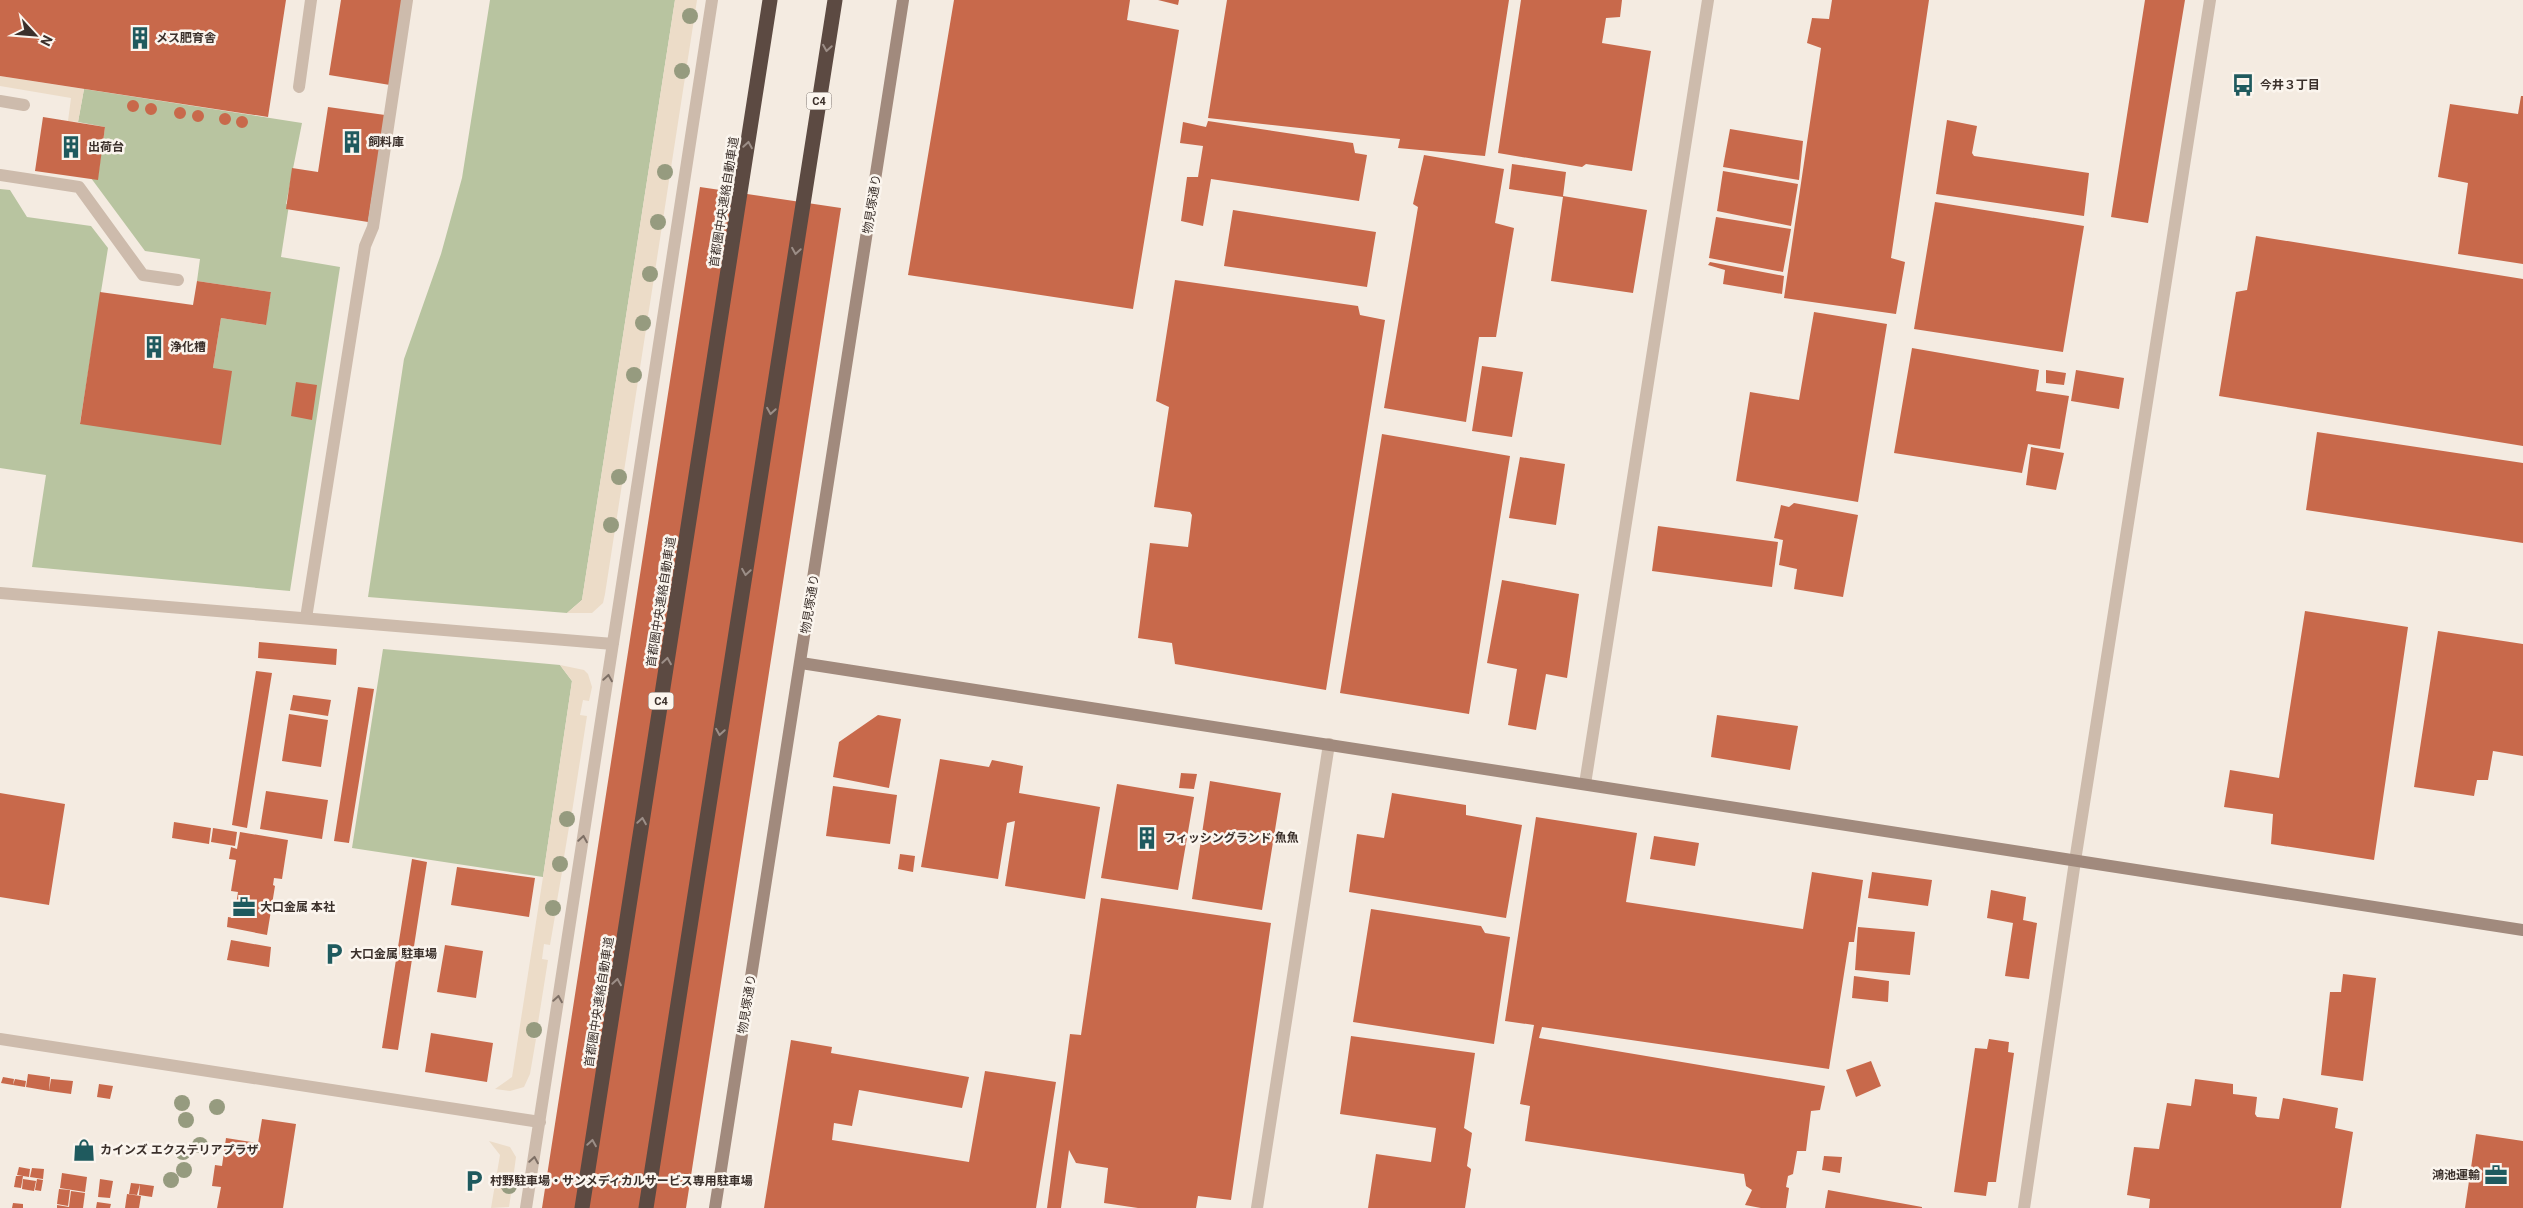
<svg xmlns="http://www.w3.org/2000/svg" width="2523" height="1208" viewBox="0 0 2523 1208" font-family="Roboto,'Noto Sans JP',sans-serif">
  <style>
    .green { fill: #b8c4a0 }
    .plaza { fill: #ecdcc8 }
    .building { fill: #c8694b }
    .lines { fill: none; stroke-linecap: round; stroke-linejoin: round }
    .lane { stroke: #cdbbac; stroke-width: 12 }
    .street { stroke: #cdbbac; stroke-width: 12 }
    .secondary { stroke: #a18a7d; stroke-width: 12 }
    .highway { stroke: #5c4a42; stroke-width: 15 }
    .tree { fill: #969b7f }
    .oneway { stroke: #9c8e87 }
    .oneway2 { stroke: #7d6f65 }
    .labels { text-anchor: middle; stroke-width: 5; stroke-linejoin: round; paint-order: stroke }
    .shield { fill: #fbf5ee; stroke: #756b66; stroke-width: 1 }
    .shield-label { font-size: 11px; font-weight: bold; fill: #3b302b }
    .poi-label { font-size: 12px; font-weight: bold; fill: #3b302b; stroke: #fbf5ee; text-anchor: start }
    .street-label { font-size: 12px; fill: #3b302b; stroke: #fbf5ee }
  </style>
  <rect width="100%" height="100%" fill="#f4ebe1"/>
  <path class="green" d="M490,0H675L582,600L567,613L368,597L404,359L441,254L462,178Z
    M84,89L302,123L286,204L289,205L281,257L340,267L290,591L32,567L46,475L0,468V189L10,190L27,217L91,226L108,248L80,423L213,368L221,318L265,325L271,292L197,281L200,259L145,251L88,174L98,176L105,127L78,122Z
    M383,649L560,665L572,681L543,877L352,848Z"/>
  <path class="plaza" d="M675,0H697L605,594L603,603L592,613H567L582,600Z
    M0,76L84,89L78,122L68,121L71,98L0,86Z
    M560,665L584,670L588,674L592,687L589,701L583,700L580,715L587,716L572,812H565L563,826L569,827L564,857L558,856L556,870L562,872L557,901L551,900L549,915L555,916L550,945L544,944L542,959L548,960L538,1023L532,1022L529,1037L536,1039L530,1074L524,1087L510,1091L495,1089L512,1077L543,877L572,681Z
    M489,1141L510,1147L516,1157L513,1179L507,1178L505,1193L511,1194L509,1207L491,1208L500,1155Z"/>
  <path class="building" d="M0,0H286L268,117L0,76Z
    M341,0H403L390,85L329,75Z
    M954,0H1130L1127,20L1179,30L1133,309L908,275Z
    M1158,0H1179L1178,5Z
    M1227,0H1509L1485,156L1398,148L1400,139L1208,118Z
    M1521,0H1622L1620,17L1606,18L1602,43L1651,51L1632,171L1586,164L1582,167L1498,153Z
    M1832,0H1929L1891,258L1905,262L1896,314L1784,298L1821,48L1807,43L1812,18L1829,19Z
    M2145,0H2185L2148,223L2111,217Z
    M2521,96H2523V264L2458,254L2468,183L2438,177L2450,104L2518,114Z
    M127 106a6 6 0 1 1 12 0a6 6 0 1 1-12 0Z
    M145 109a6 6 0 1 1 12 0a6 6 0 1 1-12 0Z
    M174 113a6 6 0 1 1 12 0a6 6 0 1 1-12 0Z
    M328,107L385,115L368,222L286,209L292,168L318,172Z
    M192 116a6 6 0 1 1 12 0a6 6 0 1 1-12 0Z
    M219 119a6 6 0 1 1 12 0a6 6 0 1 1-12 0Z
    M236 122a6 6 0 1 1 12 0a6 6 0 1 1-12 0Z
    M43,117L105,127L98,180L35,171Z
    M1947,120L1977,126L1972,153L1974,156L2089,173L2084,216L1936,194Z
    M1208,121L1353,143L1355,153L1367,155L1359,201L1211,179L1203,226L1181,221L1187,177H1198L1203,146L1180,143L1183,122L1206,127Z
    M1730,129L1803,141L1799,180L1723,167Z
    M1424,155L1504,169L1495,223L1514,228L1496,337H1479L1466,422L1384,408L1418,207L1413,204Z
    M1512,164L1566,172L1563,196L1647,210L1633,293L1551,281L1563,197L1509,189Z
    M1723,171L1798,184L1791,226L1717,211Z
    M700,187L841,208L686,1208H542Z
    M1935,202L2084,226L2063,352L1914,329Z
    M1233,210L1376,232L1367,287L1224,266Z
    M1716,217L1791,229L1783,272L1709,258Z
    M2256,236L2523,279V446L2219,396L2236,292L2247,290Z
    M1710,262L1784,276L1782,294L1723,284L1725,270L1708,265Z
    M1175,280L1358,306L1360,315L1385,320L1326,690L1175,664L1172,643L1138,638L1150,543L1188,547L1192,515L1190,512L1154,507L1169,407L1156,401Z
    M197,281L271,292L266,325L221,318L213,368L232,371L221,445L80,424L100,292L193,305Z
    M1814,312L1887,324L1858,502L1736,481L1750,392L1799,400Z
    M1912,348L2039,370L2036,391L2069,396L2060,449L2028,444L2022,473L1894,453Z
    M1482,366L1523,372L1512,437L1472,431Z
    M2046,370L2066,373L2064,385L2046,383Z
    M2076,370L2124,378L2119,409L2071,401Z
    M296,382L317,385L312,420L291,416Z
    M2317,432L2523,463V543L2306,510Z
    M1382,434L1510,456L1469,714L1340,693Z
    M2031,447L2064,453L2056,490L2026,485Z
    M1520,457L1565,464L1556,525L1509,518Z
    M1794,503L1858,515L1843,597L1794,589L1797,569L1779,565L1783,540L1774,538L1781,505L1789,507Z
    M1658,526L1778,542L1772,587L1652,571Z
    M1502,580L1579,594L1567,678L1546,674L1536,730L1508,725L1517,669L1487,663Z
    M2305,611L2408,627L2374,860L2271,844L2273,814L2224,807L2230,770L2279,778Z
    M2438,631L2523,644V756L2493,751L2488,780H2477L2474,796L2414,787Z
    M259,642L337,649L336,665L258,658Z
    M256,671L272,673L247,828L232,825Z
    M358,687L374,689L349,843L334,841Z
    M293,695L331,700L328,716L290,710Z
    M289,714L328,720L321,767L282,761Z
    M878,715L901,719L889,788L833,777L839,742Z
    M1717,715L1798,726L1790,770L1711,757Z
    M940,759L989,767L992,760L1023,766L1019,793L1100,807L1085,899L1005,886L1015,821L1007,823L998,879L921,867Z
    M1181,773L1197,774L1194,789L1179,788Z
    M1210,781L1281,793L1262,910L1192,899Z
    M1117,784L1194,797L1178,890L1101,878Z
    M833,786L897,795L890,844L826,836Z
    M266,791L328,800L322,839L260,829Z
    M0,793L65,804L49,905L0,897Z
    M1392,793L1466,805V815L1522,825L1506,918L1349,892L1357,834L1384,838Z
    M1536,817L1637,833L1626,902L1803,929L1812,872L1863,880L1854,942H1849L1829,1069L1542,1027L1539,1038L1825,1086L1820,1110L1811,1111L1806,1151H1797L1793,1174L1788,1176L1786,1187L1789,1188L1786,1208H1761L1745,1205L1752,1190L1746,1186L1744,1174L1525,1141L1530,1106L1520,1104L1534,1025L1505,1021Z
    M174,822L211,828L209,844L172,838Z
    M213,828L237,832L235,846L211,842Z
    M240,832L288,840L282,879L274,878L273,885L275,886L267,935L227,927L228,917L234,918L238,892L231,891L236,860L229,859L231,847L237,849Z
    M1654,836L1699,843L1695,866L1650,859Z
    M900,854L915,856L913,872L898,869Z
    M412,859L427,862L398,1050L382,1048Z
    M457,867L535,878L529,917L451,905Z
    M1872,872L1932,880L1928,906L1868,898Z
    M1991,890L2026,897L2023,920L2037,923L2029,979L2005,976L2013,923L1987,918Z
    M1101,898L1271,923L1231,1200L1198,1196L1196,1208H1138L1104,1203L1108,1168L1076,1163L1069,1150L1061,1208H1047L1070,1034L1081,1035Z
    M1371,909L1481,926L1485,933L1510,937L1494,1044L1353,1022Z
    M1858,927L1915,932L1910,975L1855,970Z
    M231,940L271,947L269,967L227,960Z
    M445,945L483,951L476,998L437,992Z
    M2343,974L2376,978L2363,1081L2321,1075L2330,992H2341Z
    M1854,976L1889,981L1888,1002L1852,998Z
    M431,1033L493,1043L487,1082L425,1072Z
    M1351,1036L1475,1053L1464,1128L1472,1133L1467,1166L1471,1169L1465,1208H1368L1376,1154L1431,1162L1436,1128L1340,1114Z
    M1989,1039L2009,1042L2008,1052L2014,1053L1996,1182H1988L1986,1196L1954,1192L1975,1048L1987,1049Z
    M791,1040L832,1047L831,1053L969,1077L962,1108L859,1090L852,1126L834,1123L832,1140L969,1162L985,1071L1056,1082L1036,1208H764Z
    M1871,1061L1881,1086L1856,1097L1846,1070Z
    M28,1074L50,1077L49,1091L26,1087Z
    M3,1077L14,1079L13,1085L1,1083Z
    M15,1079L26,1081L25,1087L13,1085Z
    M51,1079L73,1081L71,1094L49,1091Z
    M2195,1079L2233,1084V1094L2257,1097L2255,1114L2257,1117L2279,1119L2283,1098L2338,1108L2335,1128L2353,1132L2341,1208H2149L2150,1199L2127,1195L2134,1147L2159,1149L2167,1103L2191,1106Z
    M99,1084L113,1086L110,1099L97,1097Z
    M262,1119L296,1124L283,1208H217L221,1187L212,1186L215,1165L222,1166L226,1138L258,1143Z
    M2476,1134L2523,1141V1208H2465Z
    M1824,1156L1842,1157L1840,1173L1822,1170Z
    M19,1167L30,1169L29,1177L17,1175Z
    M32,1168L44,1169L43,1179L30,1177Z
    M62,1173L87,1177L85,1192L60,1188Z
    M16,1176H23L21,1188L14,1187Z
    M23,1179L36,1181L34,1191L22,1189Z
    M37,1179L43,1180L41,1191L35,1190Z
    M100,1179L113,1181L110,1198L98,1197Z
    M131,1183L140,1184L137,1195L129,1194Z
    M140,1184L154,1186L152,1197L139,1195Z
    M59,1189L70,1190L68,1206L57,1204Z
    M1828,1190L1922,1207V1208H1825Z
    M71,1191L85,1193L83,1208H57V1205L69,1207Z
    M127,1194L141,1196L139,1208H125Z
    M97,1202L111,1204L110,1208H96Z
    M13,1203L23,1204V1208H12Z"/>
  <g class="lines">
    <path class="lane" d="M299,87L311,0
      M0,101L24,105
      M0,175L79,187L143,275L178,280
      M306,618L365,246L373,227L407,0"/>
    <path class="street" d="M0,593L613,644
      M1585,784L1708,0
      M0,1039L540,1122
      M526,1208L712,0
      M1257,1208L1329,744
      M2024,1208L2075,861L2210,0"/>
    <path class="secondary" d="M801,663L2523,930
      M715,1208L903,0"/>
    <path class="highway" d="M582,1208L770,0
      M646,1208L835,0"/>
  </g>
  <g class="tree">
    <circle cx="690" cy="16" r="8"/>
    <circle cx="682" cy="71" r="8"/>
    <circle cx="665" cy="172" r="8"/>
    <circle cx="658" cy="222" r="8"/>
    <circle cx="650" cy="274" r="8"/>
    <circle cx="643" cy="323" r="8"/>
    <circle cx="634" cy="375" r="8"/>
    <circle cx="619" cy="477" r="8"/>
    <circle cx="611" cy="525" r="8"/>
    <circle cx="567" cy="819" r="8"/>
    <circle cx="560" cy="864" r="8"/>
    <circle cx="553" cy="908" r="8"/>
    <circle cx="534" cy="1030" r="8"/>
    <circle cx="182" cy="1103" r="8"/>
    <circle cx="217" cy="1107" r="8"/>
    <circle cx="186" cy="1120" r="8"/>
    <circle cx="200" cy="1145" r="8"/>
    <circle cx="183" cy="1152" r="8"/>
    <circle cx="184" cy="1170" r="8"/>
    <circle cx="171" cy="1180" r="8"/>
    <circle cx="509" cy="1186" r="8"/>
  </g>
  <defs><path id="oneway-chevron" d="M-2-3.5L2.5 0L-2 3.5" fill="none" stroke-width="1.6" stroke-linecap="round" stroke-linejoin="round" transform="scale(1.25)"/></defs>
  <g class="oneway">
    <use href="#oneway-chevron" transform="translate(827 48) rotate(99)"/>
    <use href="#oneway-chevron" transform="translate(748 145) rotate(-81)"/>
    <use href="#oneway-chevron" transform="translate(796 251) rotate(99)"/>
    <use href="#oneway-chevron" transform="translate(771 411) rotate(99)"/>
    <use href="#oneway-chevron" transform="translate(746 572) rotate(99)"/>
    <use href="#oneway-chevron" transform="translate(667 661) rotate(-81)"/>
    <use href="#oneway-chevron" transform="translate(720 732) rotate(99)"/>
    <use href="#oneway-chevron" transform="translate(642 821) rotate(-81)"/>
    <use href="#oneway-chevron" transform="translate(617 982) rotate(-81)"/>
    <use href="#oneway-chevron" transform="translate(592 1143) rotate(-81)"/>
  </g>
  <g class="oneway2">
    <use href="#oneway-chevron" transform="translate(608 678) rotate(-81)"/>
    <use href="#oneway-chevron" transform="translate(583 839) rotate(-81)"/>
    <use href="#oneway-chevron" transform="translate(558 999) rotate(-81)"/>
    <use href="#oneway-chevron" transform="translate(534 1160) rotate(-81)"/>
  </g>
  <defs>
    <symbol id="building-bare" viewBox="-9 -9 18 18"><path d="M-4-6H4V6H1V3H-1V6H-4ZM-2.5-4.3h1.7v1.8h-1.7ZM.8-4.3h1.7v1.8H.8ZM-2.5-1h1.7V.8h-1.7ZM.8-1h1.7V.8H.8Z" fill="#1f5a5e" stroke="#fbf5ee" stroke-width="2.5" paint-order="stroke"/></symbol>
    <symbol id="bus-bare" viewBox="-9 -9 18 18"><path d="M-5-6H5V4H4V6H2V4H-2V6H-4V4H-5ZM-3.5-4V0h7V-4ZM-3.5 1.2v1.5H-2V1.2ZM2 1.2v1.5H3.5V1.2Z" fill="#1f5a5e" stroke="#fbf5ee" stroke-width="2.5" paint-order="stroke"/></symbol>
    <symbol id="office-bare" viewBox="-9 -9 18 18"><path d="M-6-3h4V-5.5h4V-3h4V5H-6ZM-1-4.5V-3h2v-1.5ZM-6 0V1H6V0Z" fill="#1f5a5e" stroke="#fbf5ee" stroke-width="2.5" paint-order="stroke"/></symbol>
    <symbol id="parking-bare" viewBox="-9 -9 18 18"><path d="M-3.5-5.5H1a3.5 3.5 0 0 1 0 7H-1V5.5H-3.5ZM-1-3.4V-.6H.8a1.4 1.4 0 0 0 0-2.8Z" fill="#1f5a5e" stroke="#fbf5ee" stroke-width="2.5" paint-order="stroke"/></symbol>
    <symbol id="shop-bare" viewBox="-9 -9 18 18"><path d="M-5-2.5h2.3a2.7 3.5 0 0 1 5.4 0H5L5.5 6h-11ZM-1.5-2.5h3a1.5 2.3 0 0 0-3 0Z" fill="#1f5a5e" stroke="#fbf5ee" stroke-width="2.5" paint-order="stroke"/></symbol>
  </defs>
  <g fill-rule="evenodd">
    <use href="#building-bare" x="124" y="22" width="32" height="32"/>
    <use href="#bus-bare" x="2227" y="69" width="32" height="32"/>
    <use href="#building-bare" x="336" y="126" width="32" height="32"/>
    <use href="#building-bare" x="55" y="131" width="32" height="32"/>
    <use href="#building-bare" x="138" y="331" width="32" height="32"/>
    <use href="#building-bare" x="1131" y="822" width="32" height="32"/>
    <use href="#office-bare" x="228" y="891" width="32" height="32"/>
    <use href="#parking-bare" x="318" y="938" width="32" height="32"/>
    <use href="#shop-bare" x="68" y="1134" width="32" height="32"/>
    <use href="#office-bare" x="2480" y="1159" width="32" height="32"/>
    <use href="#parking-bare" x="458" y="1165" width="32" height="32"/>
  </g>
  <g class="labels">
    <g class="shield">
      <rect x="806.5" y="92.5" width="25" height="17" rx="4"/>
      <rect x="648.5" y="692.5" width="25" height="17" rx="4"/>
    </g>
    <g class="shield-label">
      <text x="819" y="105">C4</text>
      <text x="661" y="705">C4</text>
    </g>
    <g class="poi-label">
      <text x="156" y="42">メス肥育舎</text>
      <text x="2260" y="89">今井３丁目</text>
      <text x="368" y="146">飼料庫</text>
      <text x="88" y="151">出荷台</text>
      <text x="170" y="351">浄化槽</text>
      <text x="1164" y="842">フィッシングランド 魚魚</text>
      <text x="260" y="911">大口金属 本社</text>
      <text x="350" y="958">大口金属 駐車場</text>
      <text x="100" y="1154">カインズ エクステリアプラザ</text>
      <text x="2480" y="1179" text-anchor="end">鴻池運輸</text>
      <text x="490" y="1185">村野駐車場・サンメディカルサービス専用駐車場</text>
    </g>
    <g class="street-label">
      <text transform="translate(724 202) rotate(-81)" y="4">首都圏中央連絡自動車道</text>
      <text transform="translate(872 204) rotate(-81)" y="4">物見塚通り</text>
      <text transform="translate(661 602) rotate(-81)" y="4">首都圏中央連絡自動車道</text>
      <text transform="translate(810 604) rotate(-81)" y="4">物見塚通り</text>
      <text transform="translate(599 1002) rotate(-81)" y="4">首都圏中央連絡自動車道</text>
      <text transform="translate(747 1004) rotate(-81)" y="4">物見塚通り</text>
    </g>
  </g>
  <g transform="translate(35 35) rotate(116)" stroke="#fbf5ee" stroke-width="4" paint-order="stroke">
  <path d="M0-4L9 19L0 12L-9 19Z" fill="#3b302b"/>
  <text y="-8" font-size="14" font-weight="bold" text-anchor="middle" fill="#3b302b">N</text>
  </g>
</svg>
